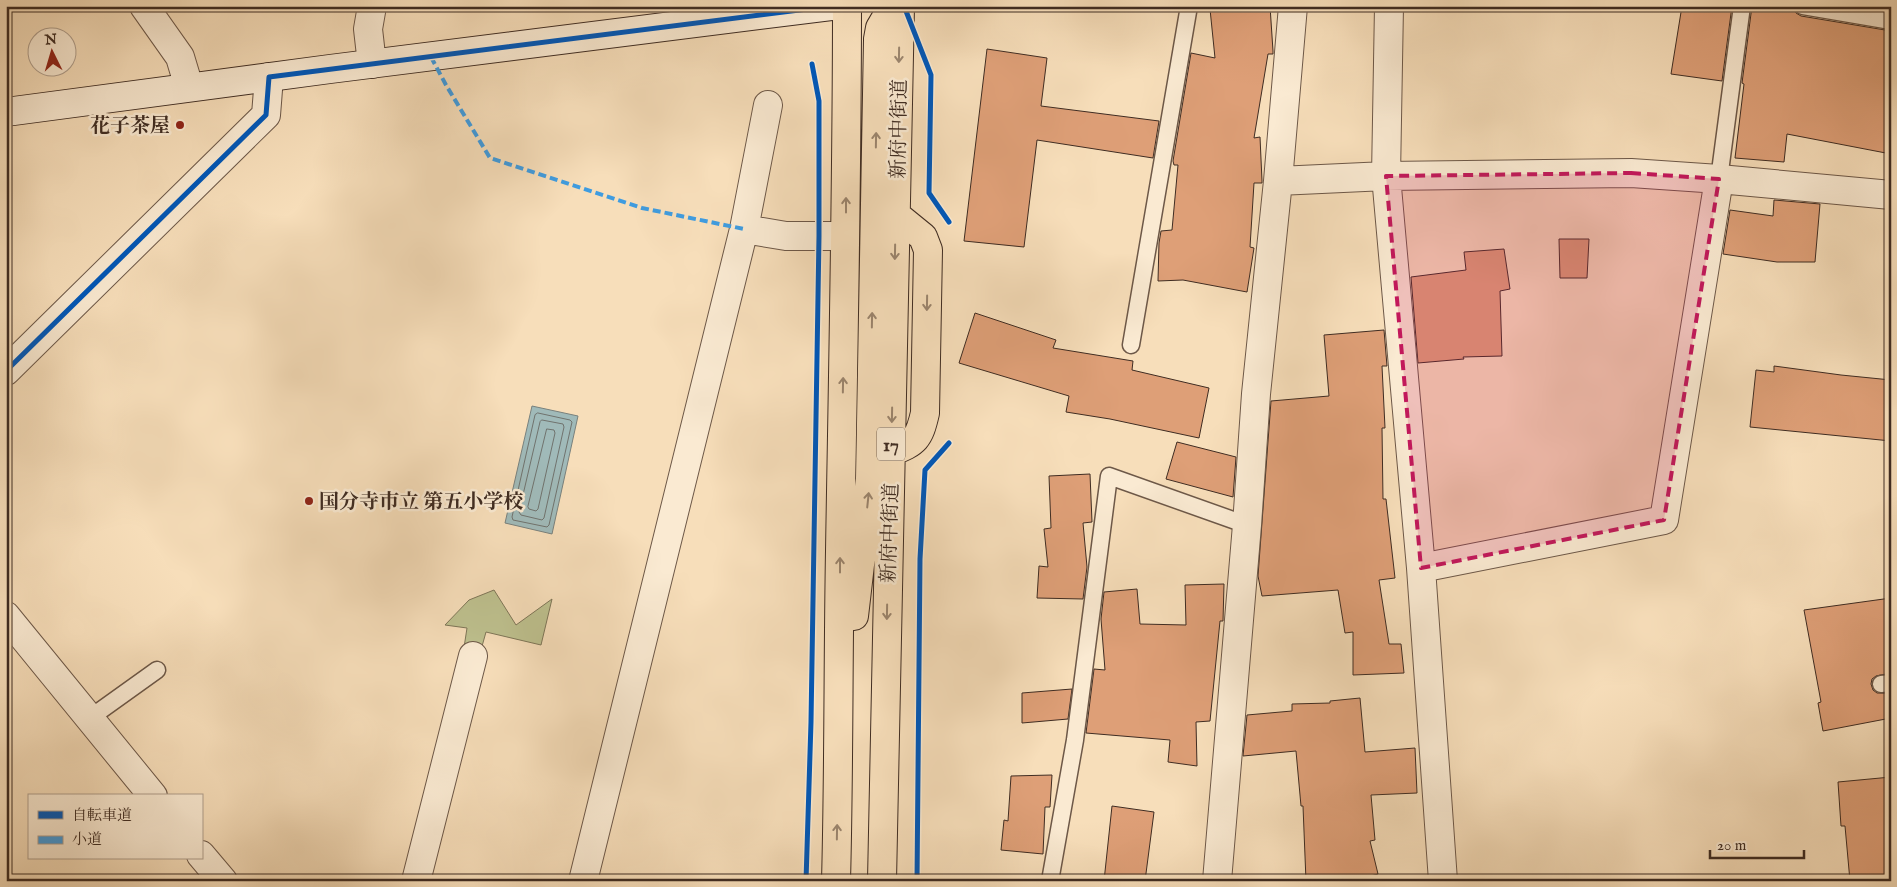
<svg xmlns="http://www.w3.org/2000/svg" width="1897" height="887" viewBox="0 0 1897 887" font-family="'IM FELL English','Noto Serif JP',serif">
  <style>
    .green { fill: #bec18f; stroke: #7e7658 }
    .water { fill: #a0bab9; stroke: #79817d }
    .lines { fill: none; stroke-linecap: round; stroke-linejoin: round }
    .shore { stroke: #70736e; stroke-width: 1 }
    .building { fill: #de9f77; stroke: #3f2c22 }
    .lane-casing { stroke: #6d5848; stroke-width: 19 }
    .street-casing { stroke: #6d5848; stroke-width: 30 }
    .secondary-casing { stroke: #3f2c22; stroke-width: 30 }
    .primary-casing { stroke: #3f2c22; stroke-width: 30 }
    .lane { stroke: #faead2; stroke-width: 16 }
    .street { stroke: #faead2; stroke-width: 28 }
    .secondary { stroke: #faead2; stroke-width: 28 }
    .primary { stroke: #f7deba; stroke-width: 28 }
    .quiet { stroke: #3f9ce0; stroke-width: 4; stroke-dasharray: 8 4; stroke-linecap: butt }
    .cycleway-casing { stroke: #faead2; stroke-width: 8 }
    .cycleway { stroke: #0057b8; stroke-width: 5 }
    .oneway { stroke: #9b856e }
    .marked { fill: #c2185b; fill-opacity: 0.2; stroke: #c2185b; stroke-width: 4; stroke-dasharray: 10 6; stroke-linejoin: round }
    .poi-dot { fill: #8f2418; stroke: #faead2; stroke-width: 2 }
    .labels { text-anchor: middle; stroke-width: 5; stroke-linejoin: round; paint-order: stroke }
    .shield { fill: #faead2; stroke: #776557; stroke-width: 1 }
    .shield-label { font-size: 19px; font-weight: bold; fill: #3f2c22 }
    .poi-label { font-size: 20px; font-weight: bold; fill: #3f2c22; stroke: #faead2; text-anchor: end }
    .street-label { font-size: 20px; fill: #3f2c22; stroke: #faead2 }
  </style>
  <rect width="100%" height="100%" fill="#f7deba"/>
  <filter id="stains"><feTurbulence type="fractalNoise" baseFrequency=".004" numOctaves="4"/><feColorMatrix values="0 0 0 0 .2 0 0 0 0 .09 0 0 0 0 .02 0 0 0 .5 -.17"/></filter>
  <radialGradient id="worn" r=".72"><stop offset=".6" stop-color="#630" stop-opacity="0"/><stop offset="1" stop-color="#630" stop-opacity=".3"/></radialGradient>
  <path class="green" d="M494,590L516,625L552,599L541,645L486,632L479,657L463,654L467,628L445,625L469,600Z"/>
  <path class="water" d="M532,406L578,416L552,534L505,523Z"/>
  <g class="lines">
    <path class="shore" d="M538,413L570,420L572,422L549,525L547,527L513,520L512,517L535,415Z
      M542,420L563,424L564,427L544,518L542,520L521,515L519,512L540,422Z
      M547,429L554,430L555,433L538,509L536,511L529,509L528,507Z"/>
  </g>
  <path class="building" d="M1270,6L1273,51V54H1268L1254,138L1260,137L1262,181V183H1254L1250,247L1254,248L1247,292L1183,280L1158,281L1159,243L1161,231L1172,230L1178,165H1174L1173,161L1191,53L1215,58L1210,9Z
    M1682,6H1732L1722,81L1671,74Z
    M1752,6H1793L1796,13L1801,16L1891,31V154L1787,134L1784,162L1735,158L1744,84L1742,83Z
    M987,49L1047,58L1041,106L1159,121L1153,158L1037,140L1024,247L964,241Z
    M1774,200L1820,204L1815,262H1777L1723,254L1730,210L1773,216Z
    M1559,239H1589L1587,278H1560Z
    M1504,249L1510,289L1500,291L1502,356L1463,357L1464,359L1418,363L1411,277L1466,270L1464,252Z
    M975,313L1056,340L1053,348L1133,361L1132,370L1209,388L1199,438L1110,419L1066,412L1069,396L959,363Z
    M1384,330L1387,366H1382L1385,428H1382L1383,499H1386L1395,578L1379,580L1389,644H1401L1404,673L1353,675V632L1345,633L1338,590L1262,596L1258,576L1271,401L1329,396L1324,335Z
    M1774,366L1841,375L1891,380V441L1750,427L1756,370L1774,372Z
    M1177,442L1236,457L1233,497L1166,479Z
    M1090,474L1092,522L1083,523L1087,567L1083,599L1037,598L1039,566L1048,567L1044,529L1051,528L1049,476Z
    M1224,584L1223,621H1220L1210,721L1196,722L1197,766L1168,762L1170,740L1086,733L1094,669L1105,670L1101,619L1104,592L1137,589L1140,624L1186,625L1185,585Z
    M1891,598V673L1876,676L1872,679L1871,684L1873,690L1877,693H1891V718L1823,731L1818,703L1821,702L1804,610Z
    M1072,689L1068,719L1022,723V693Z
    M1360,698L1365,752L1415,748L1417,793L1371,795L1375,840L1370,841L1378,874L1352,881H1306L1303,806H1301L1296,751L1243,756L1247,715L1292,711V704L1330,703V701Z
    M1052,775L1050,807H1045L1043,854L1001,850L1004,820L1008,821L1011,776Z
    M1891,777V881H1850L1845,826H1841L1838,782Z
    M1112,806L1154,812L1145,881H1104Z"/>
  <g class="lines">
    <defs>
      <path id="lane" d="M1803,6L1891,21
        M1719,179L1742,6
        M1131,345L1189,6
        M1881,684L1891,683
        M90,718L157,670
        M1050,881L1075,740L1109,476L1247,525"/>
      <path id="street" d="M144,6L180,57L189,87
        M372,6L368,29L372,64
        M1389,6L1386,176L1421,568L1443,881
        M1278,181L1386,176L1631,173L1719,179L1891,195
        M744,229L786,236H845
        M6,371L266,115L269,77
        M1421,568L1664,520L1719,179
        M6,616L153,796
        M201,855L223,881
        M416,881L473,656
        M583,881L744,229L768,105
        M1217,881L1247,525L1256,394L1278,181L1293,6"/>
      <path id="secondary" d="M6,112L330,69L831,6"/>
      <path id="primary" d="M891,452C916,442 919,439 925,413L928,250L923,237L896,215
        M854,616L870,479L878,39L880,28L893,6
        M836,881C839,771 838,661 840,551C843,370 847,188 847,6
        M882,881L900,6"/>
    </defs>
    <use href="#lane" class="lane-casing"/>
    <use href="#street" class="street-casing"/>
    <use href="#secondary" class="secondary-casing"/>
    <use href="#primary" class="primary-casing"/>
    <use href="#lane" class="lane"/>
    <use href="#street" class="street"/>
    <use href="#secondary" class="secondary"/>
    <use href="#primary" class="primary"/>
    <path class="quiet" d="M431,57L446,85L490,158L642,208L744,229"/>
    <defs>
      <path id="cycleway" d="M904,6L931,75L929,193L949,222
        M6,371L266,115L269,77L831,6
        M806,881L811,722L819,236V101L812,64
        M917,881L920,559L925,470L949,443"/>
    </defs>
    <use href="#cycleway" class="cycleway-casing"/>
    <use href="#cycleway" class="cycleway"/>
  </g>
  <defs><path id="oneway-shaft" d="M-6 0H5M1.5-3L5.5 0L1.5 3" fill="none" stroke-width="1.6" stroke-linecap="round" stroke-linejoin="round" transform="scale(1.25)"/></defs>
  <g class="oneway">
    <use href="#oneway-shaft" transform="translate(899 55) rotate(91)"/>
    <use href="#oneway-shaft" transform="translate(876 140) rotate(-89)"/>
    <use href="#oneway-shaft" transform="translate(846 205) rotate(-90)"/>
    <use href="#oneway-shaft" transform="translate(895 252) rotate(91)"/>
    <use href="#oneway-shaft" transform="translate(927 303) rotate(91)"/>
    <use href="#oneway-shaft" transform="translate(872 320) rotate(-89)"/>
    <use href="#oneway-shaft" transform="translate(843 385) rotate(-89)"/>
    <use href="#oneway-shaft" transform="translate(892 415) rotate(91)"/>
    <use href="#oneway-shaft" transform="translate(868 500) rotate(-84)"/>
    <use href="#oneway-shaft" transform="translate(840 565) rotate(-90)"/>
    <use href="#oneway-shaft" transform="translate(887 612) rotate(91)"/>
    <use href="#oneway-shaft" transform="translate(837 832) rotate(-89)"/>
  </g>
  <path class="marked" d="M1631,173L1719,179L1664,520L1421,568L1386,176Z"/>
  <g class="poi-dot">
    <circle cx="180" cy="125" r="5"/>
    <circle cx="309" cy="501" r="5"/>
  </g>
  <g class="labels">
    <rect class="shield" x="877" y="427.5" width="28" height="33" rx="4"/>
    <g class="shield-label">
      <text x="891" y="451">17</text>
    </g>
    <g class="poi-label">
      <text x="170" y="132">花子茶屋</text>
      <text x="319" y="508" text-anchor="start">国分寺市立 第五小学校</text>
    </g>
    <g class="street-label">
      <text transform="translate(898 129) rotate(-89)" y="7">新府中街道</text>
      <text transform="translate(889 533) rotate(-88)" y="7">新府中街道</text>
    </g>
  </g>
  <rect width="1897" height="887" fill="none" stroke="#f7deba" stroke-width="25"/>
  <rect x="8" y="8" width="1882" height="872" fill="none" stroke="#3f2c22" stroke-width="2.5"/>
  <rect x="12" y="12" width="1872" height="862" fill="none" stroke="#3f2c22"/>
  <rect x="28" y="794" width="175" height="65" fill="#faead2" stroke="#af9e8c"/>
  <rect x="38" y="811" width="25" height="8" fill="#0057b8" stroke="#af9e8c"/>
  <text x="72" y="820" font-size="15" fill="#3f2c22">自転車道</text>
  <rect x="38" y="836" width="25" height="8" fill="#3f9ce0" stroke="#af9e8c"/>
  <text x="72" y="844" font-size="15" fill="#3f2c22">小道</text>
  <g transform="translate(52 52) rotate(355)"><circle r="24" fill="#faead2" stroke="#af9e8c"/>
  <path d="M0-4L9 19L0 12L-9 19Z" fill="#8f2418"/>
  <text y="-8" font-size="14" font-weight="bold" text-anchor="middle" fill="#3f2c22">N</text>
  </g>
  <path d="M1710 850v8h94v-8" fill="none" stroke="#3f2c22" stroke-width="2.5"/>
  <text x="1717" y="850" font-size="15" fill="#3f2c22" stroke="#faead2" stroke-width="4" paint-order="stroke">20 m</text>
  <rect width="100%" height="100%" filter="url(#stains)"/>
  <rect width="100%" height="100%" fill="url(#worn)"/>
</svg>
